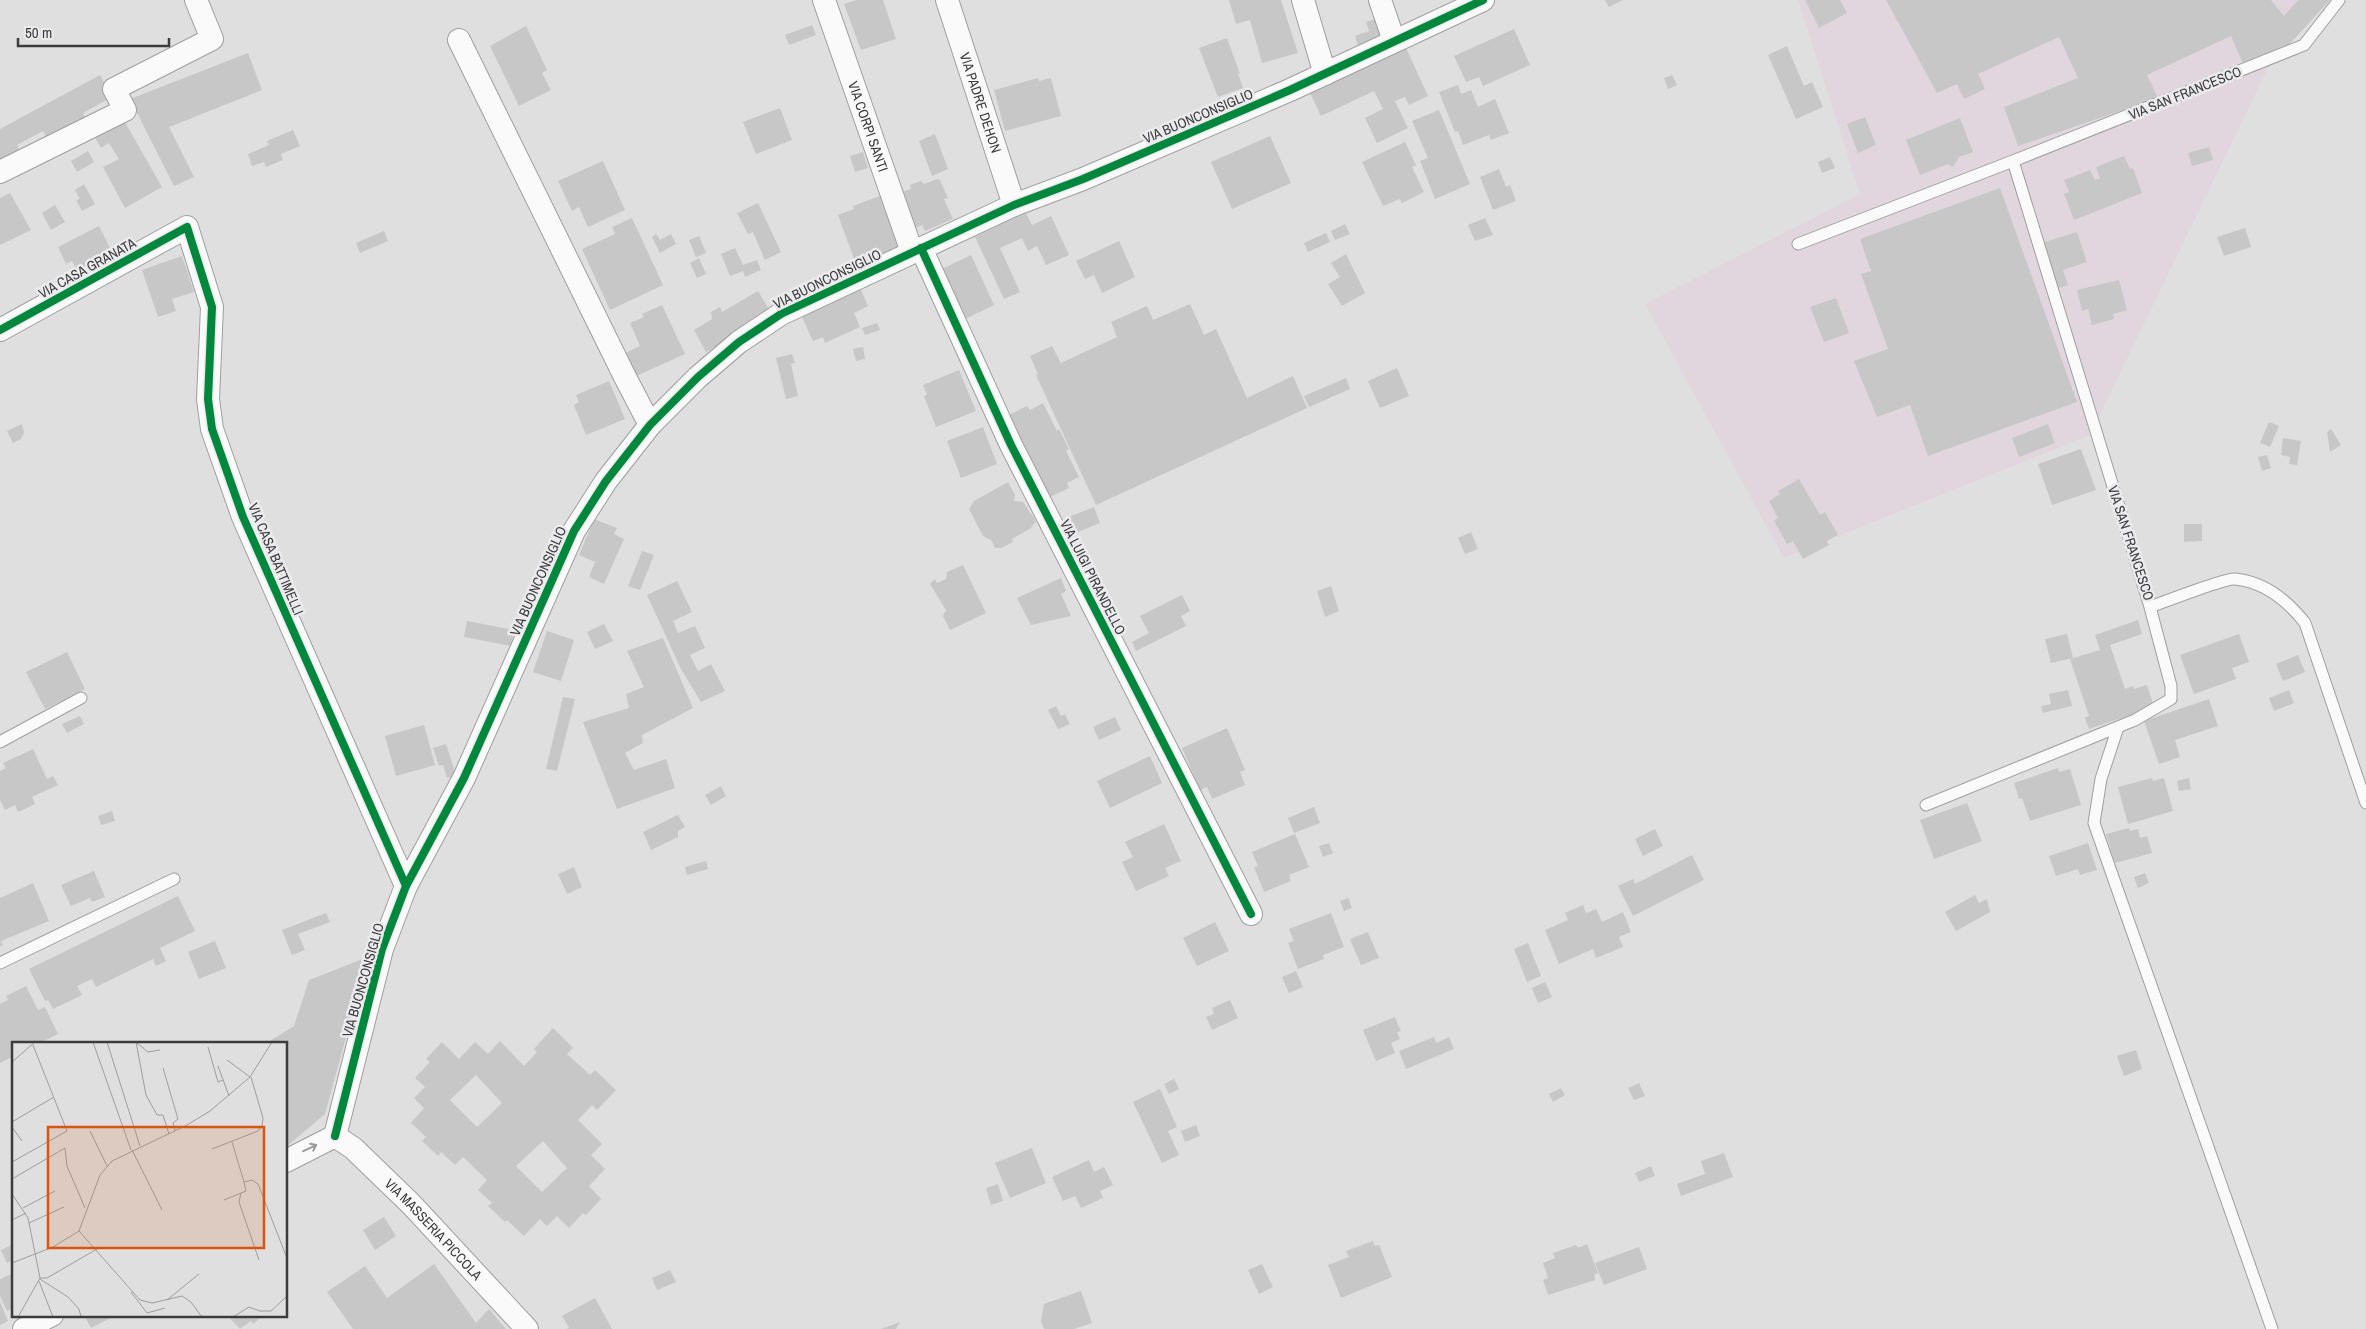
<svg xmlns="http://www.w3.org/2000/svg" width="2366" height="1329" viewBox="0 0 2366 1329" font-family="'Archivo Narrow',sans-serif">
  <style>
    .industrial { fill: #e1d6de }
    .building { fill: #c8c7c7; fill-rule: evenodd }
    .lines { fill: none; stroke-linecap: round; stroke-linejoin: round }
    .service-casing { stroke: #9f9f9f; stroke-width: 13 }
    .minor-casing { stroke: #9f9f9f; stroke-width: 24 }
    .service { stroke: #fafafa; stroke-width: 11 }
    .minor { stroke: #fafafa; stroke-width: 22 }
    .cycleway-casing { stroke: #ebebed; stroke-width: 11 }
    .cycleway { stroke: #00873e; stroke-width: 8 }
    .oneway { stroke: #9b9b9c }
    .labels { text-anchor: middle; stroke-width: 5; stroke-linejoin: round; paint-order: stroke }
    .street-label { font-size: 14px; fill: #3c3c3d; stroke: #ebebed }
    .inset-road { fill: none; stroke: #9e9e9e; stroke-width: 1 }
    .view { fill: #d75611; fill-opacity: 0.15; stroke: #d75611; stroke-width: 2.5 }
    .inset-edge { fill: none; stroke: #3c3c3d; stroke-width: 2.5 }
  </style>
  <rect width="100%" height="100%" fill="#dfdfdf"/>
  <path class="industrial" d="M1798,0H2301L2090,435L1784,558L1645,304L1860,194Z"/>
  <path class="building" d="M856,0H883L896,39L861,50L844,4Z
    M1229,0H1281L1298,53L1262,63L1250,20L1236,24Z
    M1605,0H1623L1609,7Z
    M1805,0H1840L1847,13L1819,28Z
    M1886,0H2271L2284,16L2298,0H2330L2285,49L2244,66L2231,36L2147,75L2158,98L2018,146L2004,107L2078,78L2059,37L1978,74L1985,89L1964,99L1957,84L1937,93Z
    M1378,18L1385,39L1359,48L1355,36L1369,31L1366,22Z
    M812,25L816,35L789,45L785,35Z
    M526,26L547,70L542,73L551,90L519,106L490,46Z
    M1514,29L1530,65L1483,86L1479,77L1466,82L1454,56Z
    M1227,38L1240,74H1238L1243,88L1218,97L1199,48Z
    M1787,46L1804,86L1812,82L1823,107L1796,119L1768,55Z
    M1406,48L1428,96L1409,105L1405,97L1395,101L1408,128L1377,143L1365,118L1383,109L1374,91L1321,116L1310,93Z
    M248,53L262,90L169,127L194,177L174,186L130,99Z
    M100,75L112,97L83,113L88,122L50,144L43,131L17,145L21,154L0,165V129Z
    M1672,75L1677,85L1668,89L1664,78Z
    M1038,78L1039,81L1051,78L1061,116L1005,131L994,90Z
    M1458,85L1461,94L1471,90L1478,107L1495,99L1509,133L1491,140L1489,135L1463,145L1458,131L1455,132L1439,92Z
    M780,108L792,140L756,154L743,122Z
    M1439,110L1470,184L1435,199L1420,161L1428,158L1412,121Z
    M122,117L162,187L125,208L103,167L119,159L109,143L101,148L93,134Z
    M1865,117L1876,145L1858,153L1847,124Z
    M1960,118L1973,152L1959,157L1953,167L1948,164L1920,175L1906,140Z
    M293,130L300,146L281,154L283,160L266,167L264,162L252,166L248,154L269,145L267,141Z
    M935,134L948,169L932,176L919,141Z
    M1270,136L1291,183L1232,209L1211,162Z
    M1405,142L1416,165L1412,167L1424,192L1402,203L1400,199L1383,206L1362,162Z
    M2209,147L2213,160L2192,166L2188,153Z
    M88,151L94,162L77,172L71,161Z
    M863,152L868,168L855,172L850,156Z
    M2124,156L2130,169L2133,168L2142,193L2074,220L2064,194L2069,192L2064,180L2090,170L2095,180L2100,178L2096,167Z
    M1830,157L1835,168L1822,173L1818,162Z
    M603,161L625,210L588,227L579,207L572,211L558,181Z
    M1499,169L1506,187L1510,185L1516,201L1493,210L1480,177Z
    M937,179L940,180L948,198L944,199L953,219L925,231L922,225L913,229L899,193L911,189L910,185L921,181L924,184Z
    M84,184L95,204L82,211L76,200L80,199L75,190Z
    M2000,188L2077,402L1928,456L1910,405L1877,417L1854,361L1888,349L1861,274L1871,271L1860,239Z
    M10,193L31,230L0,245V198Z
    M882,195L901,248L856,264L838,215L854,209L853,206Z
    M758,203L781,252L765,260L753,232L748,234L737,213Z
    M55,205L65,222L51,230L42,213Z
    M1026,213L1032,225L1051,216L1069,255L1046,265L1037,246L1028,251L1022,238L1000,248L1020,292L1004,299L975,237Z
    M632,218L663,285L610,310L582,249L615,234L612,227Z
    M1485,218L1493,235L1475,241L1468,225Z
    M1345,224L1350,234L1335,240L1331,231Z
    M99,226L113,254L106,257L108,262L80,276L72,261L66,264L58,247Z
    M2245,228L2251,247L2224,256L2217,237Z
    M384,231L388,241L360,253L356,243Z
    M2077,232L2087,262L2063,270L2068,285L2053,290L2038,244Z
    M1326,233L1330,242L1308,252L1304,243Z
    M656,234L660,240L671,234L676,244L660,253L652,237Z
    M699,236L706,253L696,257L689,240Z
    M1119,241L1135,277L1102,293L1094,275L1085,279L1076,261Z
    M735,248L743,265L757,260L761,270L745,277L743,271L730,276L721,254Z
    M1346,254L1365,293L1342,306L1328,284L1340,277L1331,263Z
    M971,255L994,305L965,319L938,271Z
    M182,256L194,292L172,299L176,311L158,317L142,270Z
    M699,258L706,274L697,278L690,263Z
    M2119,280L2127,310L2113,314L2114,319L2092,325L2088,309L2082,311L2077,290Z
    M860,288L868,306L854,313L860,327L825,343L823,337L813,341L801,315Z
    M758,291L771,313L706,352L694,330L712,319L711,312L720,307L722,312Z
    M1836,298L1849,333L1824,342L1810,307Z
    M1190,304L1204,335L1216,329L1247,398L1293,376L1307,408L1096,505L1036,375L1038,374L1030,356L1052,346L1061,363L1117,337L1111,322L1147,306L1153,320Z
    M662,305L685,354L634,377L623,354L640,346L630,323L644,317L642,314Z
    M877,323L880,330L865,335L862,328Z
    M863,347L865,359L856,361L853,349Z
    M792,354L795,363L791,364L798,396L786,399L776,358Z
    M1397,368L1409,396L1380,408L1368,381Z
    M959,370L976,411L936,427L924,396L927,394L923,385Z
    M1346,378L1350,389L1309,407L1304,396Z
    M609,381L625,419L586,435L574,405L579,402L576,395Z
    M1043,403L1057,431L1059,429L1069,449L1066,451L1079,477L1067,483L1069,488L1050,497L1009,415L1027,406L1030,410Z
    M2269,422L2279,426L2270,447L2260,443Z
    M22,424L24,433L21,439L13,443L7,431Z
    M2048,424L2055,443L2019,457L2012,438Z
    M983,427L997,464L961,478L947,441Z
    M2331,429L2341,445L2330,452L2327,432Z
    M2283,438L2301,441L2297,465L2289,464L2290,457L2281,455Z
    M2081,449L2096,490L2052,505L2038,464Z
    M2267,455L2271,468L2262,471L2258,457Z
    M1799,479L1820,515L1825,512L1838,535L1827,541L1829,545L1803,559L1793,541L1787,544L1774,521L1778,518L1769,501L1780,494L1778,491Z
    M1008,482L1015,495L1014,501L1023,502L1036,521L1031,528L1012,539L1013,542L1001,548H995L991,540L983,536L969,509L974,501Z
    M1094,507L1100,523L1073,534L1066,518Z
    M594,519L617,528L614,534L624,539L604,584L589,577L595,562L579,555Z
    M2184,524H2202V541L2184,542Z
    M1471,532L1478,549L1465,554L1458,538Z
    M642,551L654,555L640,590L628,586Z
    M963,565L986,613L950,630L943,616L946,610L930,584L935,579L937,583L946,579L947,572Z
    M1061,578L1066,591L1061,594L1071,616L1031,625L1017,598Z
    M677,581L692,612L673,621L678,633L695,626L705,648L690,655L698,671L711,664L725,691L701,702L681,669L647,595Z
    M1331,586L1339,611L1325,617L1317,591Z
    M1182,595L1190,611L1181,616L1186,626L1136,651L1132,642L1149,633L1140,616Z
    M2138,620L2142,634L2110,645L2125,689L2133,686L2134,689L2147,685L2154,707L2089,729L2085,718L2089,716L2070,659L2100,650L2095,635Z
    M467,621L514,630L511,646L464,637Z
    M604,624L613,641L595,649L587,632Z
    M547,631L574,640L561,681L533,672Z
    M2067,634L2073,658L2051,663L2045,639Z
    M2239,634L2249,662L2232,668L2236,679L2194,694L2180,655Z
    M663,638L693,708L642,735L643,743L625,753L634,770L666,759L675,788L617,809L583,722L629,708L626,694L644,687L627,651Z
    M67,652L85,689L45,709L26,672Z
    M2298,655L2305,672L2283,681L2276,664Z
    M2068,690L2072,706L2043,713L2041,706L2051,704L2049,694Z
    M2289,690L2294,703L2274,711L2269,698Z
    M563,697L575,699L557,771L546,769Z
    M2209,699L2218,726L2175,740L2180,757L2159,764L2144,721Z
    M1056,706L1061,716L1065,714L1070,724L1058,729L1048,710Z
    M80,716L84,724L67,733L62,724Z
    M1115,717L1121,730L1099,740L1093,727Z
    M424,725L435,765L396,776L385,736Z
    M1227,728L1245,770L1240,772L1245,785L1212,799L1207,787L1200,790L1182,748Z
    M446,744L456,775L447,778L443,765L439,766L433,748Z
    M33,749L47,779L53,776L58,785L32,797L35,804L18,812L15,805L5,810L0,800V771L6,768L3,763Z
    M1150,756L1162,783L1110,808L1097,781Z
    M2058,768L2059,772L2070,769L2081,805L2030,821L2022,798L2019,799L2014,783Z
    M2152,778L2153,781L2164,778L2173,811L2128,824L2118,787Z
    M2189,778L2191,789L2179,791L2177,781Z
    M721,786L726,796L711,805L705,795Z
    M1967,803L1982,841L1934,859L1920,820Z
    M1314,807L1320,823L1294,833L1288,818Z
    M112,811L115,821L101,825L98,816Z
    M678,815L685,827L678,831V837L651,850L643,832Z
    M1164,824L1181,861L1165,868L1169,876L1136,891L1122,862L1133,857L1125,842Z
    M2129,828L2130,831L2138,829L2140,838L2147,836L2152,853L2115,863L2106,834Z
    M1655,829L1663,846L1643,856L1635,839Z
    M1295,834L1309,867L1289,875L1291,881L1264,892L1254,867L1258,866L1252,852Z
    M1329,843L1333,853L1323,857L1319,846Z
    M2088,843L2097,870L2080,875L2078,869L2056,876L2049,856Z
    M1692,855L1704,880L1633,916L1618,886L1633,879L1635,884Z
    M706,861L708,869L687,875L685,867Z
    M574,867L582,887L567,894L558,874Z
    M94,871L105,897L92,902L90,898L71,906L61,885Z
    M2145,873L2149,883L2138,888L2134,877Z
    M33,883L49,921L1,941L3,945L0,947V898Z
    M1975,895L1979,903L1987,899L1990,912L1956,931L1945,912Z
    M178,896L195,931L160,948L166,961L156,966L153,959L96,987L92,979L77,986L82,995L53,1009L48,1000L45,1001L29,969Z
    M1348,898L1352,908L1344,911L1340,901Z
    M1583,905L1586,913L1596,909L1602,922L1623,912L1631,932L1619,937L1623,947L1596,958L1593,949L1559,964L1545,930L1568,920L1565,913Z
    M326,913L330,922L298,934L305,950L292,955L282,930Z
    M1331,913L1344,947L1323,955L1324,959L1298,969L1288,943L1294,941L1289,929Z
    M1215,922L1229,951L1197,966L1183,938Z
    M1368,932L1379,958L1361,965L1350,939Z
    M215,941L226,968L199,979L188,952Z
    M1528,943L1541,976L1527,982L1514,949Z
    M368,957L325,1114L286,1147V1043H267L294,1026L309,980Z
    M1296,971L1303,987L1289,993L1282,977Z
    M1545,982L1552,997L1538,1003L1532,988Z
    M26,986L38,1010L45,1007L58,1034L40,1043H14V1056L0,1063V1004L8,1000L6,996Z
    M1230,1000L1238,1018L1212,1030L1206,1017L1214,1014L1212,1008Z
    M1395,1017L1401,1031L1397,1032L1400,1039L1391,1043L1395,1053L1376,1061L1363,1030Z
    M553,1028L573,1048L567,1054L590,1075L595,1070L616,1090L597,1110L592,1105L578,1120L602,1144L591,1155L605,1169L589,1186L601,1199L586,1215L583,1213L569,1228L557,1216L547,1226L540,1219L524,1236L507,1220L505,1222L488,1206L492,1203L478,1190L487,1180L463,1157L455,1165L441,1152L438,1156L422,1141L426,1137L411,1123L424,1108L414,1098L425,1087L415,1078L430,1062L426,1059L442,1042L459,1059L475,1042L488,1054L500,1041L524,1066L537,1052L534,1049ZM476,1075L502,1103L477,1127L450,1100ZM543,1141L567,1168L542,1192L516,1166Z
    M1434,1037L1436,1043L1449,1037L1454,1049L1406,1069L1399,1051Z
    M2136,1050L2142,1069L2124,1076L2117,1056Z
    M1174,1079L1179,1089L1169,1094L1164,1084Z
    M1639,1083L1645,1096L1634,1100L1628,1088Z
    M1561,1088L1565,1095L1553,1102L1549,1094Z
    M1160,1089L1177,1127L1168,1131L1179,1155L1162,1163L1133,1102Z
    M1196,1125L1200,1136L1185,1142L1181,1131Z
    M1032,1148L1046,1183L1010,1198L995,1163Z
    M1724,1153L1733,1177L1681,1196L1677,1184L1705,1174L1701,1161Z
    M1089,1160L1094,1172L1104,1167L1113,1185L1100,1191L1103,1198L1081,1208L1075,1196L1063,1201L1052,1177Z
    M1651,1166L1655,1176L1639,1182L1635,1173Z
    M998,1184L1003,1201L991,1205L986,1188Z
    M384,1217L396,1236L375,1250L363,1230Z
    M1373,1241L1375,1246L1379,1245L1392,1277L1341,1298L1328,1265L1349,1257L1346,1251Z
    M14,1244V1259L7,1263L1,1250Z
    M1587,1244L1598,1273L1594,1275L1595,1280L1548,1295L1543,1280L1548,1278L1543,1263L1555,1258L1553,1253L1576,1245L1578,1248Z
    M1639,1247L1647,1269L1604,1285L1595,1263Z
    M434,1264L476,1323L489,1309L506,1329H353L327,1292L365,1266L387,1298Z
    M1262,1264L1273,1287L1259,1294L1248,1270Z
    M670,1270L676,1282L657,1290L652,1278Z
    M14,1273V1308L7,1311L0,1296V1279Z
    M1081,1291L1092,1323L1074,1329H1044L1041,1321L1044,1304Z
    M595,1298L612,1329H566L569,1328L562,1316Z
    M0,1302L8,1321L0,1325Z
    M84,1315H116L91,1328Z
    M227,1315H264L253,1324L251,1321L240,1329Z
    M900,1322L896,1329H881Z"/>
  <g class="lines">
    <defs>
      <path id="service" d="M2013,161L2150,607C2164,602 2225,578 2235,579C2265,582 2287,600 2305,623L2366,803
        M1798,244L2013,161L2304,45L2339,0
        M2118,727L2101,779L2094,823L2272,1329
        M0,742L81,698
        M1926,805L2135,720L2171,699V686L2150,607
        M0,963L174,879"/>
      <g id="minor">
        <path id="s1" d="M824,0L912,252"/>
        <path id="s2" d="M947,0L1014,205"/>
        <path d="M1303,0L1325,74"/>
        <path d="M1380,0L1394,41"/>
        <path d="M459,40L624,375L650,425"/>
        <path d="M0,172L125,110L114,89L212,39L196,0"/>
        <path d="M921,248L1011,445L1251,914"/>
        <path d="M0,330L187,227L212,307L208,399L212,429L243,517L406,886"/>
        <path d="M335,1136L382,949L406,886L464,778L574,531L606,481L650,425L698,377L739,342L781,314L1014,205L1083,179L1290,90L1483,0"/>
        <path id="s3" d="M335,1136L353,1148L411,1204L527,1329"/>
        <path d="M286,1161L335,1136"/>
        <path d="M24,1329L52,1315"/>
      </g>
    </defs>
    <use href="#service" class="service-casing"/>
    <use href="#minor" class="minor-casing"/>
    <use href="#service" class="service"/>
    <use href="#minor" class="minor"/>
    <defs>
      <path id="cycleway" d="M921,248L1011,445L1251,914
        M0,330L187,227L212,307L208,399L212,429L243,517L406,886
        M335,1136L382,949L406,886L464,778L574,531L606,481L650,425L698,377L739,342L781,314L1014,205L1083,179L1290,90L1483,0"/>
    </defs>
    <use href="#cycleway" class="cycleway-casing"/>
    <use href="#cycleway" class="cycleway"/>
  </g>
  <defs><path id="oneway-shaft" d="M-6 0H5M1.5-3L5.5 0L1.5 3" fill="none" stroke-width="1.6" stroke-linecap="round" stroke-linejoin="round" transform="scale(1.25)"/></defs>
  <use class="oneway" href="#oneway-shaft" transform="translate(310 1148) rotate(-25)"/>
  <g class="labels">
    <g class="street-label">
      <text transform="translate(2185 93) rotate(-22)" y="5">VIA SAN FRANCESCO</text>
      <text dy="5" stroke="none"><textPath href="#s2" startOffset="108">VIA PADRE DEHON</textPath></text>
      <text transform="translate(1198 116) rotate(-23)" y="5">VIA BUONCONSIGLIO</text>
      <text dy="5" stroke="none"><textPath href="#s1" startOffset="134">VIA CORPI SANTI</textPath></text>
      <text transform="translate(87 268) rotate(-29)" y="5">VIA CASA GRANATA</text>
      <text transform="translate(827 279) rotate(-26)" y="5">VIA BUONCONSIGLIO</text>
      <text transform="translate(2131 543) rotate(72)" y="5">VIA SAN FRANCESCO</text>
      <text transform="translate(276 559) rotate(67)" y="5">VIA CASA BATTIMELLI</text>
      <text transform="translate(1093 577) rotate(63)" y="5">VIA LUIGI PIRANDELLO</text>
      <text transform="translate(538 581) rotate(-66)" y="5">VIA BUONCONSIGLIO</text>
      <text transform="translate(363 980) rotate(-74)" y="5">VIA BUONCONSIGLIO</text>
      <text dy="5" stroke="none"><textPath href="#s3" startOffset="136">VIA MASSERIA PICCOLA</textPath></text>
    </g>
  </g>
  <g transform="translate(12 1042)">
    <rect width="275" height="275" fill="#dfdfdf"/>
    <path class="inset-road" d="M81,0L119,108M95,0L128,104M124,0L134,53L145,73H151L157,92M125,1L136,10L148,8M196,5L206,40L211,38M215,18L238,35M0,20L23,0M206,24L217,54M151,26L166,77L161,81L163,89M0,80L42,55M0,85L10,99M78,89L95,124M220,100L232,140L240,138L246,142L275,216M200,107L246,89L250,84L251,76L239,35M120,108L150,168M0,120L55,89L21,3M0,137L53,106L55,124L73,166M229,151L227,160L247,218M0,152L16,176L28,236M212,158L234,149L232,140M11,166L43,149M0,178L14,171M17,181L52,165M67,189L128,258L140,261L170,254L179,260L190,275M0,221L41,205L67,189L88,133L100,119L175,83L198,69L238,35L260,0M28,236H35L85,207M28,237L56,255L67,267L69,275M27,239L41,275M119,250L135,271L153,266M155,258L187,232M6,275L28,236M221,275L237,265L248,269H259L275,254"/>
    <path class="view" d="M36,85H252V206H36Z"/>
    <rect width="275" height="275" class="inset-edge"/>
  </g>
  <path d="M18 38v8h151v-8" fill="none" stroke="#3c3c3d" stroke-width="2.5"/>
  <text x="25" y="38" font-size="15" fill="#3c3c3d" stroke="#ebebed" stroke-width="4" paint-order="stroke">50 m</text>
</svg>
